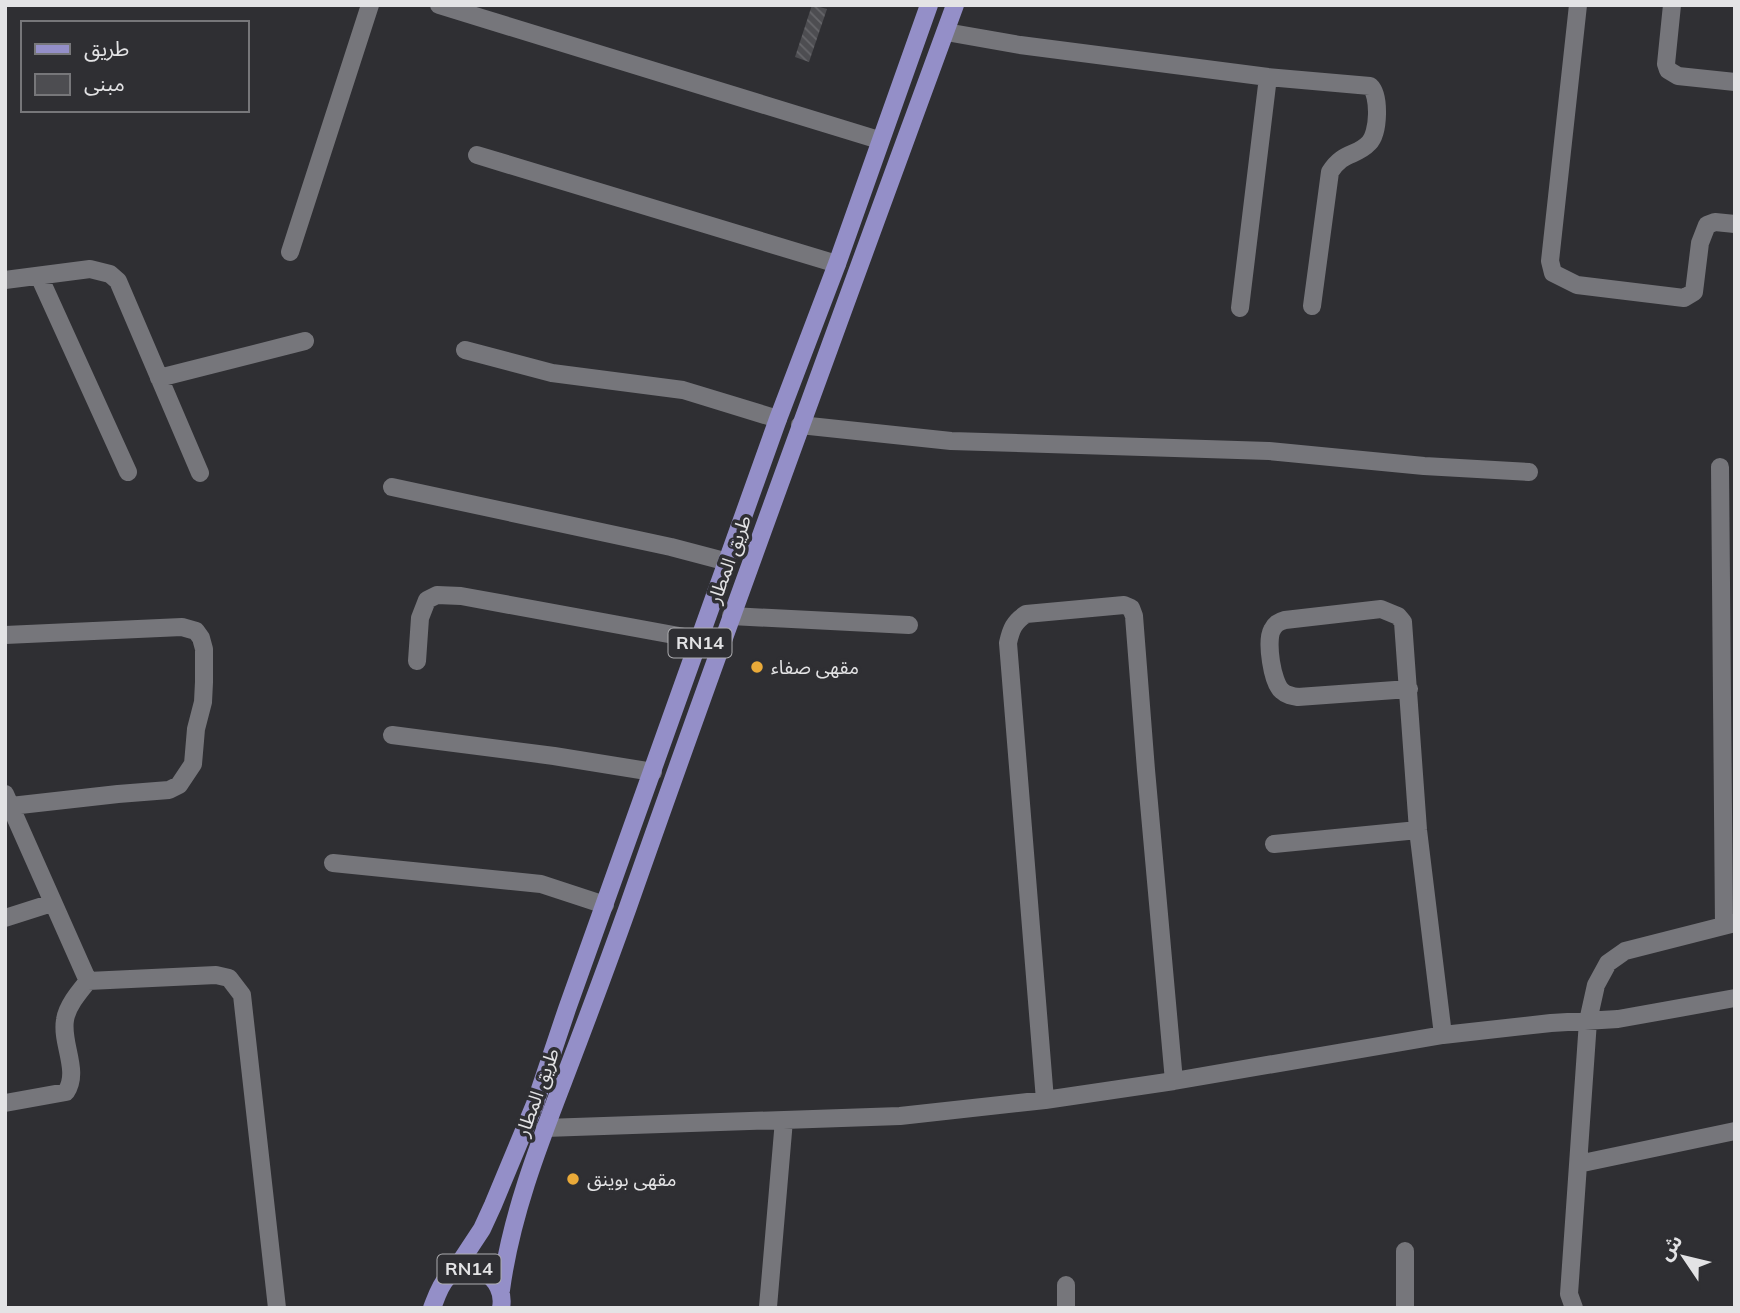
<svg xmlns="http://www.w3.org/2000/svg" width="1740" height="1313" viewBox="0 0 1740 1313" font-family="Mulish,'Noto Sans Arabic',sans-serif">
  <style>
    .building { fill: url(#building-back-hatch) }
    .lines { fill: none; stroke-linecap: round; stroke-linejoin: round }
    .street { stroke: #76767b; stroke-width: 18 }
    .primary { stroke: #948fc8; stroke-width: 18 }
    .poi-dot { fill: #eaaa39; stroke: #2f2f33; stroke-width: 2.5 }
    .labels { text-anchor: middle; stroke-width: 7; stroke-linejoin: round; paint-order: stroke }
    .shield { fill: #2f2f33; stroke: #adadb0; stroke-width: 2 }
    .shield-label { font-size: 18px; font-weight: bold; fill: #e3e3e5 }
    .street-label { font-size: 19px; fill: #e3e3e5; stroke: #2f2f33 }
    .poi-label { font-size: 19px; fill: #e3e3e5; stroke: #2f2f33; text-anchor: start }
  </style>
  <defs>
    <pattern id="building-back-hatch" width="6" height="6" patternUnits="userSpaceOnUse" patternTransform="scale(1.75)"><rect width="6" height="6" fill="#4d4d51"/><path d="M-1 5l2 2M0 0l6 6M5-1l2 2" fill="none" stroke="#66666a"/></pattern>
  </defs>
  <rect width="100%" height="100%" fill="#2f2f33"/>
  <path class="building" d="M812,5L827,9L809,62L795,57Z"/>
  <g class="lines">
    <path class="street" d="M439,5L879,140
      M1578,5L1550,261L1553,273L1577,285L1684,298L1694,292L1700,243L1707,225L1715,222L1735,224
      M1672,5L1666,64L1668,70L1678,76L1735,82
      M946,32L1020,45L1268,77L1370,86C1380,95 1379,133 1369,143C1356,157 1343,151 1330,172L1312,306
      M477,155L837,264
      M290,252L370,5
      M39,276L128,472
      M5,280L90,269L110,274L118,281L200,473
      M1240,308L1268,77
      M465,350L552,373L683,390L778,419
      M159,378L305,341
      M800,425L951,441L1269,451L1424,466L1529,472
      M1720,467L1724,926
      M392,487L671,547L728,562
      M731,616L909,625
      M5,635L182,627L196,631L201,638L204,649V682L203,702L196,729L193,764L179,785L169,790L118,794L11,806
      M417,661L420,618L427,600L437,595L461,596L701,640
      M1409,689L1298,697C1292,696 1286,695 1282,691C1272,683 1266,641 1272,630C1275,624 1278,622 1285,620L1381,609L1398,616L1403,622L1418,830L1443,1035
      M392,735L554,756L653,772
      M5,794L88,981L216,975L229,978L242,995L277,1308
      M1274,844L1418,830
      M333,863L541,884L605,905
      M5,918L52,903
      M1045,1100L1008,643C1011,629 1014,622 1026,614L1124,605L1131,608L1134,616L1146,770L1174,1081
      M5,1103L66,1092C80,1071 61,1044 65,1020C67,1006 79,992 88,981
      M545,1128L900,1116L1045,1100L1174,1081L1443,1035L1551,1023L1618,1019L1735,998
      M1578,1164L1735,1131
      M768,1307L784,1120
      M1066,1308V1285
      M1405,1308V1251
      M1574,1308L1569,1294L1588,1021L1596,985L1608,963L1625,951L1735,923"/>
    <path class="primary" d="M453,1273L482,1229L493,1205L535,1104L567,1009L778,419L837,264L929,5
      M501,1290C511,1215 539,1144 566,1074C587,1019 608,963 628,907C734,605 845,305 955,5
      M432,1308C436,1298 440,1285 447,1278C470,1255 507,1277 501,1308"/>
  </g>
  <g class="poi-dot">
    <circle cx="757" cy="667" r="7"/>
    <circle cx="573" cy="1179" r="7"/>
  </g>
  <g class="labels">
    <g class="shield">
      <rect x="668.5" y="628.5" width="63" height="29" rx="5"/>
      <rect x="437.5" y="1254.5" width="63" height="29" rx="5"/>
    </g>
    <g class="shield-label">
      <text x="700" y="649">RN14</text>
      <text x="469" y="1275">RN14</text>
    </g>
    <g class="street-label">
      <text transform="translate(729 559) rotate(-70)" y="7">طريق المطار</text>
      <text transform="translate(537 1092) rotate(-70)" y="7">طريق المطار</text>
    </g>
    <g class="poi-label">
      <text x="771" y="674">مقهى صفاء</text>
      <text x="587" y="1186">مقهى بوينق</text>
    </g>
  </g>
  <rect width="1740" height="1313" fill="none" stroke="#e3e3e5" stroke-width="14"/>
  <rect x="21" y="21" width="228" height="91" fill="#2f2f33" stroke="#77777a" stroke-width="2"/>
  <rect x="35" y="44" width="35" height="10" fill="#948fc8" stroke="#77777a" stroke-width="2"/>
  <text x="84" y="56" font-size="21" fill="#e3e3e5">طريق</text>
  <rect x="35" y="74" width="35" height="21" fill="#4d4d51" stroke="#77777a" stroke-width="2"/>
  <text x="84" y="91" font-size="21" fill="#e3e3e5">مبنى</text>
  <g transform="translate(1684 1257) rotate(305)" stroke="#2f2f33" stroke-width="5" paint-order="stroke">
  <path d="M0-5L12 26L0 18L-12 26Z" fill="#e3e3e5"/>
  <text y="-10" font-size="19" font-weight="bold" text-anchor="middle" fill="#e3e3e5">ش</text>
  </g>
</svg>
